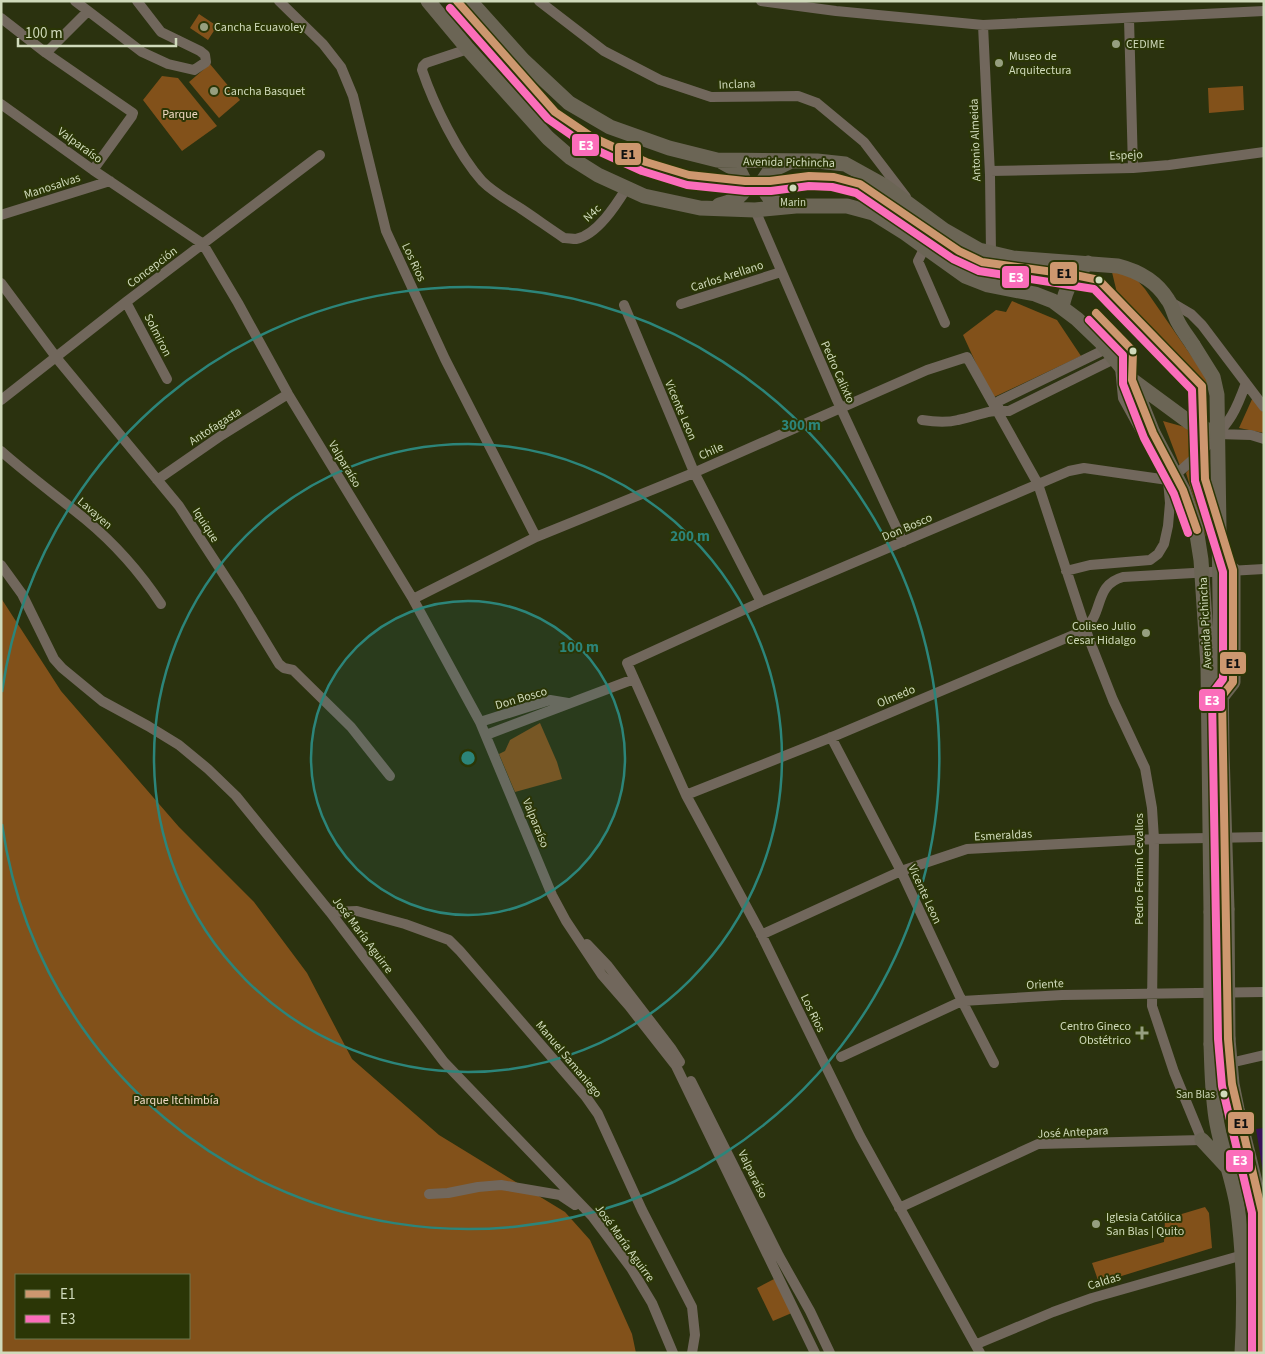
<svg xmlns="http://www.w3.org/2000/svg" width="1265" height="1354" viewBox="0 0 1265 1354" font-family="'Source Sans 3',sans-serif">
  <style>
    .green { fill: #82511a; fill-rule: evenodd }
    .water { fill: #371158 }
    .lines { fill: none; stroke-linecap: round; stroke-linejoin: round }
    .primary-tunnel { stroke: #444b29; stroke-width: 15; stroke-dasharray: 15 8; stroke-linecap: butt }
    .minor { stroke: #71675c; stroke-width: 10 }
    .tertiary { stroke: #71675c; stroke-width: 12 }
    .primary { stroke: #6b6555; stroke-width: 15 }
    .primary-bridge { stroke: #6b6555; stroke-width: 15 }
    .bus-1-casing { stroke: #2b3606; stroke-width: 11 }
    .bus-2-casing { stroke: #2b3606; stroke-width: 11 }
    .bus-1 { stroke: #cd976f; stroke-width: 8 }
    .bus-2 { stroke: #fb6dba; stroke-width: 8 }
    .ring { fill: none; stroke: #2c857a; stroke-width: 2.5 }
    .poi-dot { fill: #969f7f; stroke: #2b3606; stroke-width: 2 }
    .bus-dot { fill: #d0dabb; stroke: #2b3606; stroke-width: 2 }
    .labels { text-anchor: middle; stroke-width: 4; stroke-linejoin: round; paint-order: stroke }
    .bus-label { font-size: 11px; fill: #d0dabb; stroke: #2b3606 }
    .poi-label { font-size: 12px; fill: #d0dabb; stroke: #2b3606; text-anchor: start }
    .street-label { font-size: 12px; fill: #d0dabb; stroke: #2b3606 }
    .park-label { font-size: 12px; fill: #f0d8c3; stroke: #2b3606 }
    .centre { fill: #2c857a; stroke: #2b3606; stroke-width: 2.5 }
    .ring-label { font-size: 15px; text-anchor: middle; font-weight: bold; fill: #2c857a; stroke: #2b3606; stroke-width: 4; stroke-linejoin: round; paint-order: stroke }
    .line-badge { stroke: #2b3606; stroke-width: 2 }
    .badge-label { font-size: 14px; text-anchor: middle; font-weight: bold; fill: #fff }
    .pale-badge-label { font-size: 14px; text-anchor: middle; font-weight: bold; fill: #111 }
  </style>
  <rect width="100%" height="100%" fill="#2b320f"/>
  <path class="green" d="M199,14L217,26L208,40L190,28Z
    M210,64L240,100L219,118L189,82Z
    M162,76L178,78L217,126L182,151L143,100Z
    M1243,86L1244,110L1209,113L1208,88Z
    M1111,268L1137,280L1145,289L1208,380L1207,385L1117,293Z
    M1012,301L1057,320L1081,356L992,398L963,335L996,310L1006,312Z
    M1253,397L1264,414V433L1239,428Z
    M1163,421L1199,431C1198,449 1193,454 1180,466Z
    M1200,456L1206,537L1186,473Z
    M1,598L61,691L179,827L254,902L307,973L352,1059L439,1135L565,1212L590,1240L632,1334L636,1353H1ZM16,1275H189V1338H16Z
    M540,723L557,762L562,779L515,792L499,754L505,751L510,740Z
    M1205,1207L1209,1213L1212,1248L1099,1283L1092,1263L1164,1242L1165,1219Z
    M776,1278L794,1312L773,1321L757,1288Z"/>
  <path class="water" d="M1264,1128V1178L1256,1129Z"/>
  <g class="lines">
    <path class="primary-tunnel" d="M1259,1198L1262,1225V1322"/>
    <path class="minor" d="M75,1L142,52L168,64L194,70L206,62L205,55L200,51L161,32L137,1
      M279,1L323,44L341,67L353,96L386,231L445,359L536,537
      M539,1L604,51L660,80L711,97L798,96L817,103L864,142L906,197
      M761,1L836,11L983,25L1264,11
      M1,18L46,53L133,113L132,116L93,170
      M1129,19L1133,168
      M983,25L990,175L991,253
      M468,49L426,63L423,66L422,70C434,105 458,154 482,181C493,192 507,200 520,208C535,218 549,228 564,238C568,238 572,239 576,239C597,235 616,205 626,189
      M46,53L88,11
      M1,104L93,170L203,244L238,303L288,394L413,599L480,722L552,895L566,921L602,975L629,1006L676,1066L815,1353
      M990,171L1133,168L1169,165L1264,152
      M755,210L837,400L903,542
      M1,215L110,181
      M925,247L918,261L945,323
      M1,283L59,361L179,506L239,598L279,664L284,668L293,670L351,727L390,776
      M1169,301L1191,314L1202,325L1264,407
      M126,302L167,379
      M681,304L781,272
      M624,305L694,472L761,602
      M1,400L126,302L320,155
      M997,410L999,401L1106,349
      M922,420C935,422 946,423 958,420C978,416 988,409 1009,411L1114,359
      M1217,434L1251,435L1264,439
      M1,451C28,475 57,496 85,519C114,543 140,572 161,604
      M157,480L222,435L288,394
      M1,565L22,594L54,659L62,668L102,701L148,726L179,745L208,769L236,796L330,912L444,1062L592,1216L631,1268L652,1303L673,1353
      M1066,571L1090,565L1150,560L1158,554L1164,544L1168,526L1170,503L1168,480L1123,398L1120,367
      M413,599L536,537L691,474L927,370L967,357L1038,484L1089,639L1113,700L1145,768L1152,808L1154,839L1152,1006L1174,1072L1202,1140L1038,1144L899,1208
      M480,722L550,700L568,703
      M486,735L634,679
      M831,737L901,871L960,997L994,1063
      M686,795L837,735L1071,636C1076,634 1082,632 1085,629C1104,612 1094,585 1123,577L1264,569
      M330,912L357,911L405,924L449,940L460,951L586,1097L598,1114L642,1210L692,1307L695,1335L692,1353
      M761,935L901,871L967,849L1154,839L1264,837
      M587,944L608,966L671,1048L680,1062
      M841,1057L962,1001L1062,995L1264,992
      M1230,1063L1264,1055
      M691,1081L779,1256L810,1311L830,1353
      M429,1194L448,1193L478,1187L501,1185L560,1195L575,1205
      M977,1344L1053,1312L1092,1298L1243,1255
      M980,1353L860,1136L759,930L686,795L627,663L761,602L1069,471L1084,468L1168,480C1187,467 1221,434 1232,415C1238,405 1242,394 1246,383"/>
    <path class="tertiary" d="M1243,1255L1257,1224L1264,1215"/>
    <path class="primary" d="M428,1L468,49L548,138L571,158L598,175L644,196L700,208L755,210L796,206H847L873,213L905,233L965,276L988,285L1035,294L1053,301L1077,319L1101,342L1132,380L1153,433
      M470,1L523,60L569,103L610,127L669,148L717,160L817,161L845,164L883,185L944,230L979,250L1013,258L1118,266C1138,271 1157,282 1168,300C1173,307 1174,315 1178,322C1182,330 1188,337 1193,345
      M719,205C732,202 740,199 747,186L740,172L722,162
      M786,205C772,204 764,195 763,181L769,172L789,162
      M1062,307C1066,287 1073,276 1088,263
      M1132,380L1189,422L1217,434
      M1221,664L1222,752L1227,909
      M1208,666L1211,912
      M1222,696L1233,682V570
      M1228,1039L1232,1084L1237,1109L1259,1198
      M1211,1044C1212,1071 1212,1097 1217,1124C1222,1151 1232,1177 1237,1205C1244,1254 1245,1303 1242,1353
      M1202,1140L1227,1167
      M1262,1353V1322"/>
    <path class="primary-bridge" d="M1193,345L1213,377L1217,395L1221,664
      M1153,433L1183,490L1196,528L1201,560L1208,666
      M1227,909L1228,1039
      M1211,912V1044"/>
    <defs>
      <path id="bus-1" d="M457,1L555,112L592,137L646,162L689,175L745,181H770L809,176L834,177L860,184L959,251L982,262L1075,275L1099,280L1202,386L1205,479L1233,570V682L1222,696L1228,1039L1232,1084L1262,1212V1353
        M1096,313L1133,351L1132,380L1153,433L1183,490L1197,530"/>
      <path id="bus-2" d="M450,8L548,119L587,146L642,171L687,185L745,191H771L809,186L832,187L856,193L953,259L979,271L1094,289L1192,390L1195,481L1223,572V679L1214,691L1212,696L1218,1039L1222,1086L1252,1213V1353
        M1089,320L1123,355V384L1144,438L1174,494L1188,533"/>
    </defs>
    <use href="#bus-1" class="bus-1-casing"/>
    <use href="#bus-2" class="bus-2-casing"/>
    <use href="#bus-1" class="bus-1"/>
    <use href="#bus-2" class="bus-2"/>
  </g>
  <circle cx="468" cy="758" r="157" fill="#2c857a" fill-opacity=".12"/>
  <g class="ring">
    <circle cx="468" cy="758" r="157"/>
    <circle cx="468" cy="758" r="314"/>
    <path d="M2 692A471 471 0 1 1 2 824"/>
  </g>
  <g class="poi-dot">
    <circle cx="204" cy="27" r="5"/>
    <circle cx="1116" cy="44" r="5"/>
    <circle cx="999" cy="63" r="5"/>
    <circle cx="214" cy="91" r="5"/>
    <circle cx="1146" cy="633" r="5"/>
    <path d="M1139.5 1025.5h5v5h5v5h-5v5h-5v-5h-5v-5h5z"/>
    <circle cx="1096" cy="1224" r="5"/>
  </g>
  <g class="bus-dot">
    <circle cx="793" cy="188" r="4.5"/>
    <circle cx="1099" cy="280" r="4.5"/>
    <circle cx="1133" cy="351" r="4.5"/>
    <circle cx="1224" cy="1094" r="4.5"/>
  </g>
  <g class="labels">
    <g class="bus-label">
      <text x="793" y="206">Marin</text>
      <text x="1215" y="1098" text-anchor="end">San Blas</text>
    </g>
    <g class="poi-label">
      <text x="214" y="31">Cancha Ecuavoley</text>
      <text x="1126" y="48">CEDIME</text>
      <text x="1009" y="60">Museo de<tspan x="1009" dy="14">Arquitectura</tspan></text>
      <text x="224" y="95">Cancha Basquet</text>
      <text x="1136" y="630" text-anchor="end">Coliseo Julio<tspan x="1136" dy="14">Cesar Hidalgo</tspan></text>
      <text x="1131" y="1030" text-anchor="end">Centro Gineco<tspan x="1131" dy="14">Obstétrico</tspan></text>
      <text x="1106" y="1221">Iglesia Católica<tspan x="1106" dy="14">San Blas | Quito</tspan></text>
    </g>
    <g class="street-label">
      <text transform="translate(737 84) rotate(-2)" y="4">Inclana</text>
      <text transform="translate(975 140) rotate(-92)" y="4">Antonio Almeida</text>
      <text transform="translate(80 145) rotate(36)" y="4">Valparaíso</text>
      <text transform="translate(1126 155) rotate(-3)" y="4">Espejo</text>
      <text transform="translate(789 162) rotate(1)" y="4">Avenida Pichincha</text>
      <text transform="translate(52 186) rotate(-18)" y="4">Manosalvas</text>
      <text transform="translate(592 213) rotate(-43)" y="4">N4c</text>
      <text transform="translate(414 262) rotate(65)" y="4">Los Rios</text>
      <text transform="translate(152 267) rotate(-37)" y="4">Concepción</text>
      <text transform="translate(727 276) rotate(-18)" y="4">Carlos Arellano</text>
      <text transform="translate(158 335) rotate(63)" y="4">Solmiron</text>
      <text transform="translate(838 372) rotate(66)" y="4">Pedro Calixto</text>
      <text transform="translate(681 410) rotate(67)" y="4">Vicente Leon</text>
      <text transform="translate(215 426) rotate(-33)" y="4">Antofagasta</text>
      <text transform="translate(711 451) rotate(-24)" y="4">Chile</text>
      <text transform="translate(345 464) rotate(59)" y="4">Valparaíso</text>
      <text transform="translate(95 513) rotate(41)" y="4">Lavayen</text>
      <text transform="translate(206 525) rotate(57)" y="4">Iquique</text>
      <text transform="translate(907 527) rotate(-23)" y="4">Don Bosco</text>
      <text transform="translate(1205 623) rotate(-93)" y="4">Avenida Pichincha</text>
      <text transform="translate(896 696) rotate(-23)" y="4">Olmedo</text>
      <text transform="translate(521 698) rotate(-16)" y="4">Don Bosco</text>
      <text transform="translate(536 823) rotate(68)" y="4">Valparaíso</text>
      <text transform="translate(1003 835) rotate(-3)" y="4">Esmeraldas</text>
      <text transform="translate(1139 869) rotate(-90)" y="4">Pedro Fermin Cevallos</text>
      <text transform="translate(925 894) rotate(65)" y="4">Vicente Leon</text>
      <text transform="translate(363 935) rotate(53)" y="4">José María Aguirre</text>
      <text transform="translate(1045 984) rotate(-3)" y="4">Oriente</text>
      <text transform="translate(813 1013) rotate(64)" y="4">Los Rios</text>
      <text transform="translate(569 1059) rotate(50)" y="4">Manuel Samaniego</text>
      <text transform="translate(1073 1132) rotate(-3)" y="4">José Antepara</text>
      <text transform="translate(753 1174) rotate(64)" y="4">Valparaíso</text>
      <text transform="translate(625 1243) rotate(54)" y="4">José María Aguirre</text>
      <text transform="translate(1104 1281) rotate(-17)" y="4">Caldas</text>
    </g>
    <g class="park-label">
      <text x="180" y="118">Parque</text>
      <text x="176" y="1104">Parque Itchimbía</text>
    </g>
  </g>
  <circle cx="468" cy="758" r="8" class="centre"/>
  <g class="ring-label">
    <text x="801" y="430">300 m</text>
    <text x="690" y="541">200 m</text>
    <text x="579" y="652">100 m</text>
  </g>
  <g class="line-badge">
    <rect x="571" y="133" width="29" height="24" rx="5" fill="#fb6dba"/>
    <rect x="614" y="142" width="28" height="24" rx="5" fill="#cd976f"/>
    <rect x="1049" y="261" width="29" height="24" rx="5" fill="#cd976f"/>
    <rect x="1001" y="265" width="29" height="24" rx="5" fill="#fb6dba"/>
    <rect x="1219" y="651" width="28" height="24" rx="5" fill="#cd976f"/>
    <rect x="1198" y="688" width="28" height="24" rx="5" fill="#fb6dba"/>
    <rect x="1227" y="1111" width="28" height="24" rx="5" fill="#cd976f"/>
    <rect x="1225" y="1149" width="29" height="24" rx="5" fill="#fb6dba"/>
  </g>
  <g class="badge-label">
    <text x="586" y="150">E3</text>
    <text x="1016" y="282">E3</text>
    <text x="1212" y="705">E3</text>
    <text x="1240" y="1165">E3</text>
  </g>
  <g class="pale-badge-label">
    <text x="628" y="159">E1</text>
    <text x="1064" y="278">E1</text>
    <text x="1233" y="668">E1</text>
    <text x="1241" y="1128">E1</text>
  </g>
  <rect width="1265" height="1354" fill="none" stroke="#d0dabb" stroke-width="5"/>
  <rect x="15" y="1274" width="175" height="65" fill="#2b3606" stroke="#6d784e"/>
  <rect x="25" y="1290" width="25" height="8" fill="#cd976f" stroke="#6d784e"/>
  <text x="60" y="1299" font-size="15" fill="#d0dabb">E1</text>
  <rect x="25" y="1315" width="25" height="8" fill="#fb6dba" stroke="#6d784e"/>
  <text x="60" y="1324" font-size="15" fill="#d0dabb">E3</text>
  <path d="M18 38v8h158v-8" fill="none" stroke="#d0dabb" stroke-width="2.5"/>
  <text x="25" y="38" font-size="15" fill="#d0dabb" stroke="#2b3606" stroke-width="4" paint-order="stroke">100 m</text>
</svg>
